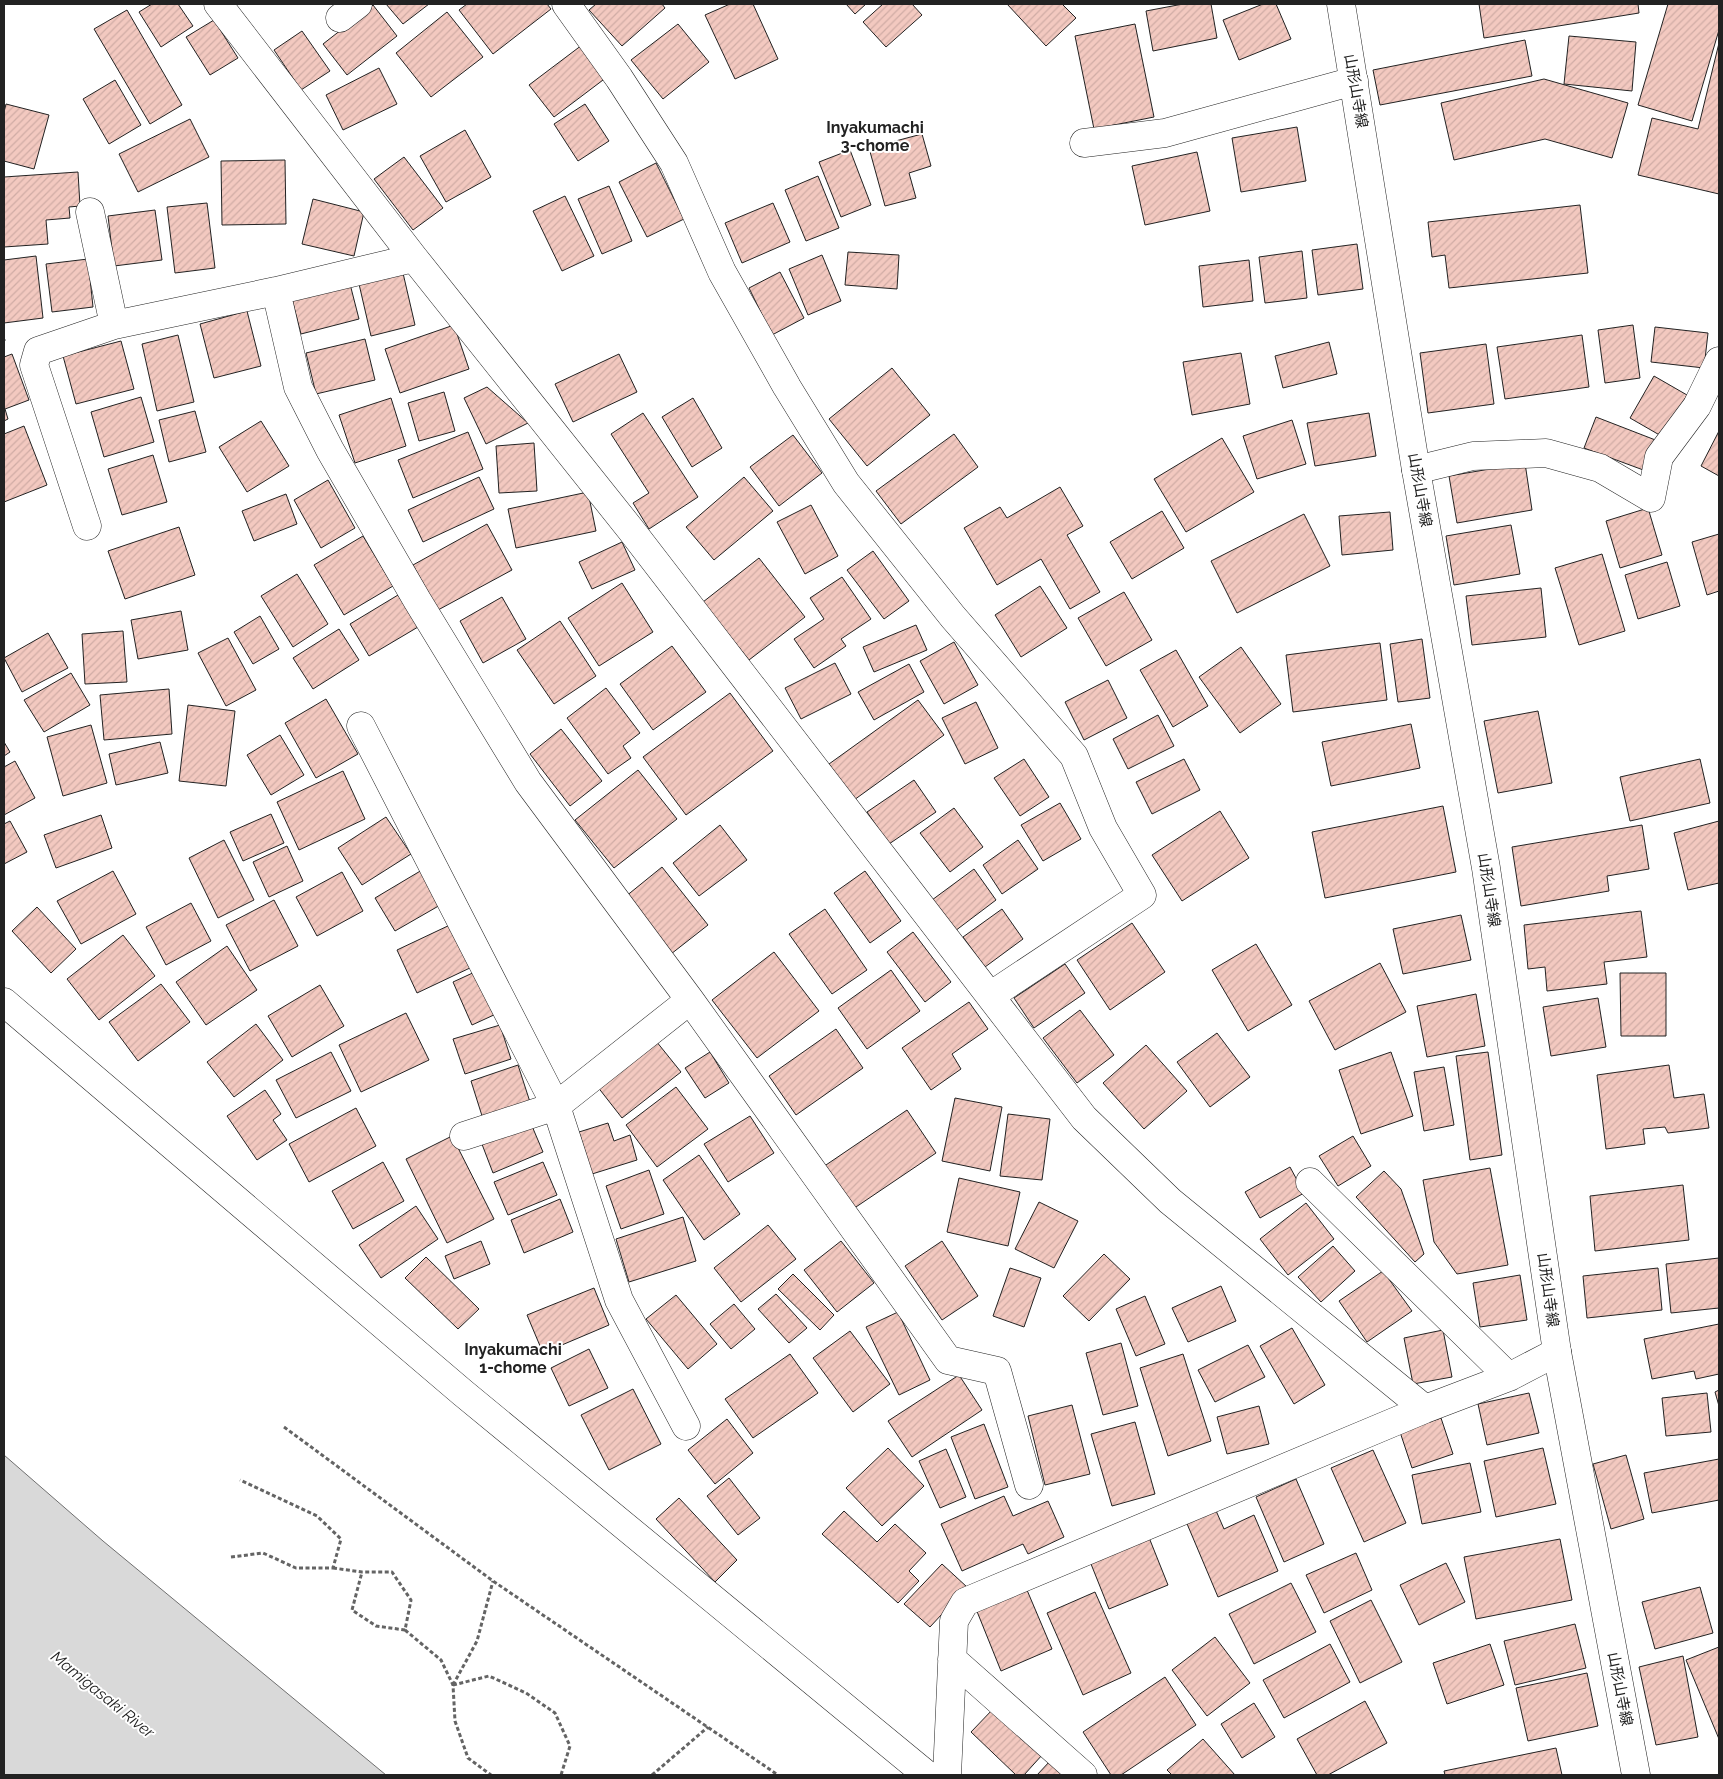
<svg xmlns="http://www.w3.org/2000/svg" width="1723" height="1779" viewBox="0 0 1723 1779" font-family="Raleway,'Noto Sans JP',sans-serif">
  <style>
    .water { fill: #d9d9d9; stroke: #6f6f6f }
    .building { fill: url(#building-hatch); stroke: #222 }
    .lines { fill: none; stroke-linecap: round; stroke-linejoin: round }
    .minor-casing { stroke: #222; stroke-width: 29 }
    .major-casing { stroke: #222; stroke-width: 29 }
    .path { stroke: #646464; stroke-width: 3; stroke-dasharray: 4 2.5; stroke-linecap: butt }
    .minor { stroke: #fff; stroke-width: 28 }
    .major { stroke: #fff; stroke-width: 28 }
    .labels { text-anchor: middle; stroke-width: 4; stroke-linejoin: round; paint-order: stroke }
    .street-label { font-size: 15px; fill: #222; stroke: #fff }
    .neighbourhood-label { font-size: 16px; font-weight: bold; fill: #222; stroke: #fff }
    .water-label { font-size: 16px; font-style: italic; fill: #222; stroke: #fff }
  </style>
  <defs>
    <pattern id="building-hatch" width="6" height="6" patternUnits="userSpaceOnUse" patternTransform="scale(1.25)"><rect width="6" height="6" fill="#f3c9c0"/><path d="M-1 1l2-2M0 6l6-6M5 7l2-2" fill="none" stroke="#d0aca5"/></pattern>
  </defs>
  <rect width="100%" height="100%" fill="#fff"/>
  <path class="water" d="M4,1455L103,1541L386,1775H4Z"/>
  <path class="building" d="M152,4H178L193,26L161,47L139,12Z
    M386,4H429L403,24Z
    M467,4H547L551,9L493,54L459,10Z
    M596,4H662L665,8L622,46L589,10Z
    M730,4H753L778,59L735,79L705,15Z
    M846,4H866L855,14Z
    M883,4H912L922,15L886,47L863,22Z
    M1007,4H1062L1076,18L1046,46Z
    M1183,4H1211L1217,38L1153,51L1146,11Z
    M1263,4H1276L1291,39L1239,60L1223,20Z
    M1479,4H1638L1639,13L1484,38Z
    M1668,4H1719V30L1692,121L1638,105Z
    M373,5L397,36L347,75L323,44Z
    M127,10L182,105L150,124L94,29Z
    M447,12L483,57L431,97L396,53Z
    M214,20L238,58L210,75L186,37Z
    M678,24L709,62L663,99L631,60Z
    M1135,24L1154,117L1094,129L1075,36Z
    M302,31L330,71L301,90L274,50Z
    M1569,36L1636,42L1632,91L1564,84Z
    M1525,40L1532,76L1380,105L1373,70Z
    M1719,43V194L1638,175L1652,118L1698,129Z
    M582,45L607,77L554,117L529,85Z
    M379,68L397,104L343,130L326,95Z
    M1544,79L1628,103L1612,158L1545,139L1454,160L1441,103Z
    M115,80L141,125L109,144L83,99Z
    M6,104L49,115L34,169L4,161V112Z
    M585,104L609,141L578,161L554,124Z
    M190,119L209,157L138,192L119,154Z
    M1297,127L1306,181L1241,192L1232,138Z
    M465,130L491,177L446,202L420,156Z
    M922,134L931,166L909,173L916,198L885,206L869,148Z
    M850,150L871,205L841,217L819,162Z
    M1197,152L1210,211L1145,225L1132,166Z
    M404,157L443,208L413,230L374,179Z
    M285,160L286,224L222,225L221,161Z
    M656,163L684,219L647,237L619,182Z
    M78,172L80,206L69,207L70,218L46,220L48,244L4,247V177Z
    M818,176L839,228L806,241L785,190Z
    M609,186L632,241L602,254L578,199Z
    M565,196L594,256L562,271L533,211Z
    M313,199L364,212L354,256L302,244Z
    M207,203L215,268L175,273L167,207Z
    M773,203L790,242L742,263L725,223Z
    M1580,205L1588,273L1449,288L1445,255L1432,257L1428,222Z
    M155,210L162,260L114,266L108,216Z
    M1357,244L1363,289L1318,295L1312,250Z
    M1302,251L1307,298L1265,303L1259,257Z
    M848,252L899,255L897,289L845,285Z
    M822,255L841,301L808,315L789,269Z
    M36,256L43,318L4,323V260Z
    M88,259L93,307L52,312L46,264Z
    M1249,260L1253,301L1203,307L1199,266Z
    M780,272L804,318L772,335L749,288Z
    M403,273L415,325L371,336L359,284Z
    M350,284L359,319L301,334L292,299Z
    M247,311L261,366L214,378L200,324Z
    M454,325L469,369L400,393L385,349Z
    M1633,325L1640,378L1605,383L1598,330Z
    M1655,327L1708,333L1704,368L1651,362Z
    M178,335L194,402L157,411L142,344Z
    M1582,335L1589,387L1505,399L1497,347Z
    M365,339L375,380L316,394L306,353Z
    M121,341L134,389L76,404L63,356Z
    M1329,342L1337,374L1283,388L1275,356Z
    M1486,344L1494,404L1428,413L1420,353Z
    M1241,353L1250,404L1192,415L1183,362Z
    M12,354L29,400L5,409L8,419L4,421V357Z
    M619,354L637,392L573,422L555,384Z
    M892,368L930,415L867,466L829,419Z
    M1654,376L1687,395L1663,437L1630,418Z
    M487,387L528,423L486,444L464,398Z
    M444,392L455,431L419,441L408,403Z
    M141,397L154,442L104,457L91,412Z
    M391,398L406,446L355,463L339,415Z
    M693,398L722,448L692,467L662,417Z
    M195,411L206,452L169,462L159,420Z
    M643,413L698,497L649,529L633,503L649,493L611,434Z
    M1369,413L1376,456L1315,466L1307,423Z
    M1596,417L1658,441L1646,471L1584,448Z
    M1292,420L1306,464L1257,479L1243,436Z
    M261,421L289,466L247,492L219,447Z
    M24,426L47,485L4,502V434Z
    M1719,431V476L1701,466Z
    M468,432L483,469L413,498L398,460Z
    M954,434L978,467L901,524L876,491Z
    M793,435L822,473L779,506L750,467Z
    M1222,438L1254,492L1186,532L1154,479Z
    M534,443L537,491L499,493L496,446Z
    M153,455L167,502L122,515L108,469Z
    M1525,463L1532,510L1457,523L1449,476Z
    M479,477L494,509L423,542L408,510Z
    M744,477L773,511L714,560L686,527Z
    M328,480L355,528L321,548L294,500Z
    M1060,487L1083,526L1067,535L1100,592L1070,609L1041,559L997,585L964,528L1000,507L1007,518Z
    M588,492L596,531L516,548L508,509Z
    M286,494L297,524L254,541L242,511Z
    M811,505L838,556L805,574L777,522Z
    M1648,508L1662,555L1620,568L1606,521Z
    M1162,511L1184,548L1132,579L1110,542Z
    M1390,512L1393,550L1342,555L1339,516Z
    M1304,514L1330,566L1237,613L1211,561Z
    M487,524L512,570L438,610L413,565Z
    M1511,525L1520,574L1454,585L1446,536Z
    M179,527L195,575L125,599L108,551Z
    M1719,534V591L1707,595L1692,542Z
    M363,536L393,586L344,615L314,565Z
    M622,542L635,570L592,589L579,562Z
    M873,551L909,601L884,619L847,570Z
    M1602,554L1625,631L1579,645L1555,568Z
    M759,558L805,617L749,660L703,602Z
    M1667,562L1680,606L1638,619L1625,575Z
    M297,574L328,624L293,647L261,596Z
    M842,577L871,619L841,639L846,646L814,668L794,639L824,619L810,598Z
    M622,583L653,632L599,666L568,618Z
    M1040,586L1067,628L1021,657L995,615Z
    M1541,588L1546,637L1472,645L1466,596Z
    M1124,592L1152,640L1106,666L1078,618Z
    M398,595L418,627L369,656L350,624Z
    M502,597L526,639L483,663L460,621Z
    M181,611L188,650L138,659L131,620Z
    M260,616L279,649L253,664L234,632Z
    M560,621L596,676L554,704L517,650Z
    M916,625L927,650L874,672L863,647Z
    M339,629L359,660L313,689L293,658Z
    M123,631L127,682L85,684L82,634Z
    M48,633L68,668L22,692L4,658Z
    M228,638L256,690L226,706L198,653Z
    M1422,639L1430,698L1398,702L1390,644Z
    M954,642L978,685L944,704L920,661Z
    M1380,643L1387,700L1293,712L1286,655Z
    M672,646L706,692L653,730L620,684Z
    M1241,647L1281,704L1240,733L1199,677Z
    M1176,650L1208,706L1173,727L1140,670Z
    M835,663L851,694L801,719L785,688Z
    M909,664L924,692L874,720L858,692Z
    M71,673L90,705L44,732L24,700Z
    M1108,680L1127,718L1084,740L1065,702Z
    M606,688L640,733L623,746L631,758L608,774L567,718Z
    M169,689L172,734L104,740L100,695Z
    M730,693L773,751L686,815L643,757Z
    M326,699L358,754L316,778L285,723Z
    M918,700L944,735L854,800L829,764Z
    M976,702L998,748L965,764L942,718Z
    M188,705L235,711L226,786L179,781Z
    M1538,711L1552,783L1498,793L1484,721Z
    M1158,715L1174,746L1128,769L1113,739Z
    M1411,724L1420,768L1331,786L1322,742Z
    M91,725L107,783L63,796L47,737Z
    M561,729L602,781L570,806L530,754Z
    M280,735L304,775L271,795L247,755Z
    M4,742L10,752L4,756Z
    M160,742L168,773L116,785L109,754Z
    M1024,759L1049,797L1020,816L994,778Z
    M1184,759L1200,790L1152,814L1136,782Z
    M1700,759L1710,803L1630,821L1620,777Z
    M15,761L35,798L4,815V767Z
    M638,770L677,819L614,868L575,820Z
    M343,771L365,819L299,850L277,802Z
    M914,780L936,812L889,844L867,812Z
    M1060,803L1081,839L1043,861L1021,825Z
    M1443,806L1456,872L1325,898L1312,832Z
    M954,808L983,847L950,872L920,833Z
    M1220,811L1249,858L1182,901L1152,855Z
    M271,814L284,843L243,861L230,832Z
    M101,815L112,848L56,868L44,835Z
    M386,817L411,854L362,885L338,848Z
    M10,821L27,852L4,864V824Z
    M1719,821V883L1688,890L1674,833Z
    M720,825L747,860L699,896L673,863Z
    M1642,825L1649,869L1607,876L1609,891L1521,906L1512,847Z
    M224,840L254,900L218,918L189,858Z
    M1018,840L1038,869L1002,894L983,865Z
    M287,846L303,881L269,897L253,862Z
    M662,867L708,925L671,954L625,897Z
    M974,869L996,900L955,931L932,900Z
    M422,870L442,904L395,931L375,898Z
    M113,871L136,914L81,944L57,901Z
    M865,871L901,921L870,943L834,893Z
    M342,872L363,911L317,936L296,897Z
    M274,900L298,946L250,971L226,925Z
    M191,903L211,941L166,965L146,927Z
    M37,907L76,949L51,973L12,931Z
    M825,909L867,970L832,994L789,934Z
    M1002,909L1023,939L985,967L963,937Z
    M1641,911L1647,957L1604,962L1607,984L1547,991L1545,967L1528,969L1524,925Z
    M1461,915L1471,960L1403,974L1393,929Z
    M1132,923L1165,972L1110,1010L1077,960Z
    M452,924L472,967L417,993L397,950Z
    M913,932L951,982L925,1002L887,952Z
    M123,935L155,976L99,1020L67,979Z
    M1256,944L1292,1005L1248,1031L1212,970Z
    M227,946L257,990L206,1025L176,982Z
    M774,952L819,1011L757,1058L712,1000Z
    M1380,963L1406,1012L1335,1050L1309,1001Z
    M1065,964L1085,993L1034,1028L1014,998Z
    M891,970L920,1011L867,1049L838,1008Z
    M477,971L496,1014L472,1025L453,982Z
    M1620,973H1666V1036H1621Z
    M161,984L190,1022L138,1061L109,1022Z
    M320,985L344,1026L292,1057L268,1016Z
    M1476,994L1485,1046L1427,1057L1417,1006Z
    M1598,998L1606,1047L1551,1056L1543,1007Z
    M969,1002L988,1029L952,1054L961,1069L931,1090L902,1048Z
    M1080,1010L1114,1055L1077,1083L1043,1038Z
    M406,1013L429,1060L361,1092L339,1045Z
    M256,1024L283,1060L234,1097L207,1062Z
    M500,1025L511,1059L465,1074L453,1039Z
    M836,1029L863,1068L796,1115L769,1076Z
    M1217,1033L1250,1077L1210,1107L1177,1062Z
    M656,1041L681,1072L622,1118L597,1086Z
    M1146,1045L1187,1091L1144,1129L1103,1083Z
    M331,1052L351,1091L296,1118L276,1080Z
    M710,1052L729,1083L705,1098L685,1068Z
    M1391,1052L1413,1116L1361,1134L1339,1070Z
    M1488,1052L1502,1155L1470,1160L1456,1056Z
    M518,1065L530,1102L483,1119L471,1081Z
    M1669,1065L1674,1098L1704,1094L1709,1128L1668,1133L1665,1127L1643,1129L1645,1144L1606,1149L1597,1075Z
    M1444,1067L1454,1125L1424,1131L1414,1072Z
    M676,1087L708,1129L657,1167L626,1125Z
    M265,1090L281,1114L273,1120L287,1140L257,1160L227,1116Z
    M955,1098L1002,1107L990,1171L942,1161Z
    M356,1108L376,1146L309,1182L289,1144Z
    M907,1110L936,1153L853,1209L823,1167Z
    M1008,1114L1050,1119L1042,1180L1000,1176Z
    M750,1116L774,1153L728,1182L704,1144Z
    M529,1119L543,1152L493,1173L480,1139Z
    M608,1123L614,1141L630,1135L637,1160L592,1174L579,1132Z
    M452,1136L494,1219L447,1243L406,1159Z
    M1353,1136L1371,1166L1338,1186L1319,1156Z
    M699,1155L740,1214L704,1240L663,1180Z
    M383,1162L404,1201L353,1229L332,1191Z
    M543,1162L557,1195L508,1215L494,1182Z
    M1290,1167L1304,1193L1260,1218L1245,1192Z
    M1490,1168L1508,1265L1457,1274L1434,1242L1423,1180Z
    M649,1170L664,1214L621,1229L606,1186Z
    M1384,1171L1401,1189L1424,1254L1415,1262L1356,1197Z
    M959,1178L1020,1192L1008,1246L947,1232Z
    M1683,1185L1689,1240L1595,1251L1590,1196Z
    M560,1199L573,1232L524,1253L511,1220Z
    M1039,1202L1078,1221L1054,1268L1015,1249Z
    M1306,1203L1334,1239L1288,1275L1260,1239Z
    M416,1206L438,1239L381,1278L359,1245Z
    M683,1217L696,1261L629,1282L616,1239Z
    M768,1225L796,1259L741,1302L714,1268Z
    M481,1241L490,1264L454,1279L445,1256Z
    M841,1241L874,1283L837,1312L804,1270Z
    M942,1241L978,1296L942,1320L905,1266Z
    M1333,1246L1355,1271L1321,1302L1298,1277Z
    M1104,1254L1130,1279L1089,1321L1063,1296Z
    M426,1257L479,1309L458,1329L405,1278Z
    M1719,1258V1308L1671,1313L1666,1264Z
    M1010,1268L1041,1278L1024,1327L993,1316Z
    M1658,1268L1662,1310L1587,1318L1583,1276Z
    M1383,1271L1412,1311L1367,1342L1339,1301Z
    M793,1274L834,1315L820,1330L778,1289Z
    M1520,1275L1527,1320L1480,1327L1473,1283Z
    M1221,1286L1236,1321L1188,1342L1172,1308Z
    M594,1288L609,1325L543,1353L527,1315Z
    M776,1294L807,1328L789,1343L758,1309Z
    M676,1295L717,1344L688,1369L646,1319Z
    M1145,1296L1165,1344L1136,1356L1116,1309Z
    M734,1304L755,1329L731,1349L710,1324Z
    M898,1312L930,1380L899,1395L866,1327Z
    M1719,1324V1374L1696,1379L1694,1371L1652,1379L1644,1339Z
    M1292,1328L1325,1385L1294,1404L1260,1346Z
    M1443,1330L1452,1377L1413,1384L1404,1338Z
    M850,1331L890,1384L853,1412L813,1358Z
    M1121,1343L1138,1406L1103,1415L1086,1353Z
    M1248,1345L1265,1377L1215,1402L1198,1370Z
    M589,1349L608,1388L569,1406L551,1368Z
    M790,1354L818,1393L753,1438L725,1399Z
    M1183,1354L1211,1441L1168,1456L1140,1368Z
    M959,1375L982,1410L912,1457L888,1421Z
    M633,1389L661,1444L609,1470L581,1415Z
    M1719,1390V1406L1715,1392Z
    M1529,1393L1539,1433L1487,1445L1478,1404Z
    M1707,1393L1711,1432L1666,1436L1662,1398Z
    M1072,1405L1090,1474L1045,1485L1028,1416Z
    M1259,1406L1269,1444L1227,1454L1217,1417Z
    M1441,1418L1453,1454L1412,1468L1400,1432Z
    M727,1419L753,1453L715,1484L688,1450Z
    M1135,1422L1155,1494L1112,1506L1091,1434Z
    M984,1424L1008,1487L975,1499L951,1437Z
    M888,1448L924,1486L882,1526L846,1488Z
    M1543,1448L1556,1504L1496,1517L1484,1461Z
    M946,1449L966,1497L940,1508L919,1461Z
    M1373,1450L1406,1523L1364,1542L1331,1468Z
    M1626,1455L1644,1519L1611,1529L1593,1464Z
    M1719,1459V1500L1652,1513L1644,1473Z
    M1470,1463L1481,1512L1422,1524L1412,1475Z
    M729,1478L760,1518L738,1535L707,1496Z
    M1296,1479L1324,1544L1284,1562L1256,1497Z
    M1004,1496L1013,1516L1048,1501L1064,1537L1028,1554L1023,1544L962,1571L941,1524Z
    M679,1498L737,1560L715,1582L656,1519Z
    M1214,1506L1224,1529L1254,1515L1278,1571L1218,1597L1185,1519Z
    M844,1511L877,1542L895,1524L926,1553L909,1571L919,1581L898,1603L822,1534Z
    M1148,1535L1168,1585L1109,1609L1089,1559Z
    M1560,1539L1572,1600L1476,1619L1464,1557Z
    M1356,1553L1372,1590L1324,1613L1306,1575Z
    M1446,1563L1465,1602L1419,1625L1400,1585Z
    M942,1564L967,1587L930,1627L904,1604Z
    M1024,1583L1052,1649L1001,1671L974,1604Z
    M1291,1583L1316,1632L1254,1664L1229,1614Z
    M1700,1587L1713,1633L1655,1649L1642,1602Z
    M1095,1592L1131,1673L1083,1695L1047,1613Z
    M1371,1600L1402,1662L1360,1683L1330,1621Z
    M1575,1624L1586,1668L1515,1685L1504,1641Z
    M1215,1637L1250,1683L1207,1716L1172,1670Z
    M1330,1644L1350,1682L1284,1718L1263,1680Z
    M1490,1644L1504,1685L1447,1704L1433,1663Z
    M1719,1647V1739L1686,1660Z
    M1683,1656L1698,1737L1656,1745L1639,1667Z
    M1587,1673L1598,1726L1528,1741L1516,1688Z
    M1165,1677L1196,1725L1121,1775H1111L1083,1732Z
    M1365,1701L1387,1743L1328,1775H1317L1297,1739Z
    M1254,1703L1275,1737L1242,1758L1221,1724Z
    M994,1708L1043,1754L1024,1775H1016L971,1732Z
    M1203,1739L1235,1775H1172L1167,1770Z
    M1556,1748L1562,1775H1445L1444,1771Z
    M1050,1761L1067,1775H1037Z"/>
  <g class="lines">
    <defs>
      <path id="minor" d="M218,4L414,258L631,530L1084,1118L1170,1201L1425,1409
        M566,4L619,78L674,163L722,272L787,387L846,483L953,617L1074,756L1103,828L1142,895L990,996
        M340,18L358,4
        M1084,143L1165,133L1354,81
        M90,212L114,325
        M276,291L298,387L330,450L417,600L528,782L690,1000L948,1360L997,1371L1029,1485
        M1416,470L1473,456L1546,453L1600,468L1651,498L1659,457L1697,406L1719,361
        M87,526L34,365L38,351L114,325L276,291L414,258
        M361,726L556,1106L619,1300L686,1426
        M4,1002L463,1393L927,1775
        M464,1136L556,1106L690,1000
        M1310,1182L1509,1377
        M952,1659L1083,1775
        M947,1775L954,1621L965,1602L1425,1409L1509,1377L1557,1352"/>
      <path id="major" d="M1341,4L1416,470L1486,868L1557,1352L1636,1775"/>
    </defs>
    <use href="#minor" class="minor-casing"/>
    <use href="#major" class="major-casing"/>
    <path class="path" d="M4,340L5,339
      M284,1427L493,1581L778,1775
      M231,1557L263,1553L296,1568H333L341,1539L317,1516L240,1480
      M333,1568L362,1572H392L411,1600L405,1630L376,1626L352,1610L362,1572
      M405,1630L441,1660L453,1685L455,1721L468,1758L491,1775
      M453,1685L489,1676L526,1693L555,1713L570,1746L561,1775
      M453,1685L477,1641L493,1581
      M652,1775L708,1727"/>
    <use href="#minor" class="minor"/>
    <use href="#major" class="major"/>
  </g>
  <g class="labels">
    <g class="street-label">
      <text transform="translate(1356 91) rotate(80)" y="5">山形山寺線</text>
      <text transform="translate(1420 490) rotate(80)" y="5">山形山寺線</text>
      <text transform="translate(1489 890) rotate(81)" y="5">山形山寺線</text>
      <text transform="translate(1548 1290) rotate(82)" y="5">山形山寺線</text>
      <text transform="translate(1620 1689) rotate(79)" y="5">山形山寺線</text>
    </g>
    <g class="neighbourhood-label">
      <text x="875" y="133">Inyakumachi<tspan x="875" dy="18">3-chome</tspan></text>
      <text x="513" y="1355">Inyakumachi<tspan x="513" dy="18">1-chome</tspan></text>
    </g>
    <g class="water-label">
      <text transform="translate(103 1694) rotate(39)" y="6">Mamigasaki River</text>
    </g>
  </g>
  <rect width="1723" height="1779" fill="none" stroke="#222222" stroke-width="10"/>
</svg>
